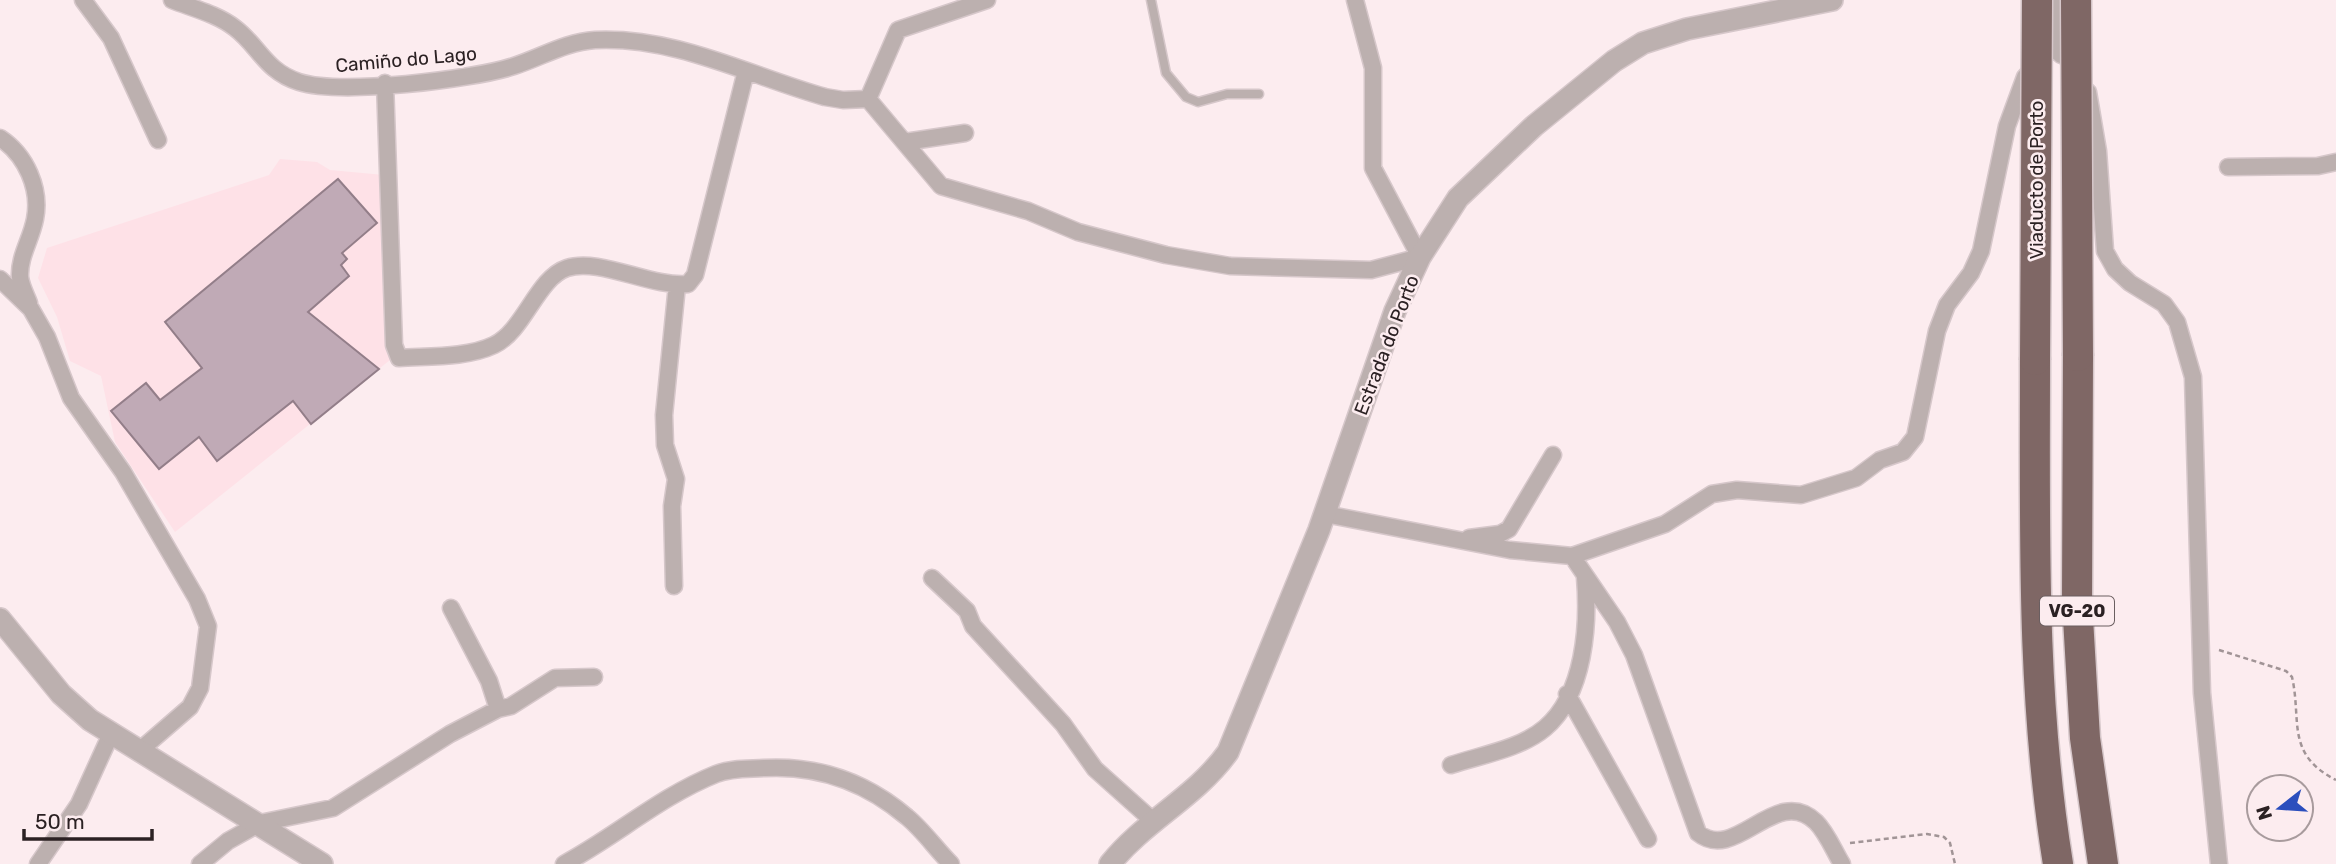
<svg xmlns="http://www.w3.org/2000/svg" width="2336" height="864" viewBox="0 0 2336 864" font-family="Rubik,sans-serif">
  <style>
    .built { fill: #fee1e7 }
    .building { fill: #c0aab6; stroke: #937e89; stroke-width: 2 }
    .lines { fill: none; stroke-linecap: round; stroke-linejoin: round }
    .service-casing { stroke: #d6c7ca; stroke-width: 11 }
    .minor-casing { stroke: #d6c7ca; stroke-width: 19 }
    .tertiary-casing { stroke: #d6c7ca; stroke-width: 24 }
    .motorway-casing { stroke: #d6c7ca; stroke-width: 33 }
    .path { stroke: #a19496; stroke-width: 2.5; stroke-dasharray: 5 3.5; stroke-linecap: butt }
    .service { stroke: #bcb0af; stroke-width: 8 }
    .minor { stroke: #bcb0af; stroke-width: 16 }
    .tertiary { stroke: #bcb0af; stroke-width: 21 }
    .motorway { stroke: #7f6765; stroke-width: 30 }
    .motorway-bridge-casing { stroke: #d6c7ca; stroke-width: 33; stroke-linecap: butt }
    .motorway-bridge { stroke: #7f6765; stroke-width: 30 }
    .labels { text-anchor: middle; stroke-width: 5; stroke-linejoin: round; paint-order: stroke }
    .shield { fill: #fcecef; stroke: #6a5e60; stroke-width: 2 }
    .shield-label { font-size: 18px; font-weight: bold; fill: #2b2123 }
    .street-label { font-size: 19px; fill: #2b2123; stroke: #fcecef }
  </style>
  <rect width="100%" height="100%" fill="#fcecef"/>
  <path class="built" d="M280,159L317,162L330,170L384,175L390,360L175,532L115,442L101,376L70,361L57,317L38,278L47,248L269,175Z"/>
  <path class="building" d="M338,179L377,223L342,253L347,259L341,265L349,276L308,312L379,369L311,424L293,401L217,461L199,437L159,469L111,411L146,383L160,400L202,368L165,322Z"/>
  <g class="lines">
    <defs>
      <path id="service" d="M1151,0L1166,73L1186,97L1198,102L1227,94H1259"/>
      <path id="minor" d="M83,0L111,38L158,140
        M172,0C192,8 217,14 235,28C259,46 265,71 299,82C340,95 472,80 514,66C542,57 565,42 595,40C676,36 750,76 825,97L843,100L868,99
        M2054,0V46L2061,55
        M385,83L394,345L399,358C428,356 467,358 494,345C524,331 537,278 567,268C599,257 652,288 688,284L695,275L746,71
        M2088,92L2098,151L2105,251L2115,269L2130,283L2164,304L2177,322L2193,377L2202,693L2219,864
        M868,99L941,186L1028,211L1078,232L1166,255L1230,266L1371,270L1420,257L1373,168V68L1355,0
        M868,99L898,30L987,0
        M0,138C26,155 41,189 35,219C31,240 19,256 20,277C21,286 26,295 29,303
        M905,142L965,133
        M2228,167L2318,166L2336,162
        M0,279L31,309L47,337L71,398L123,472L197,599L208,626L200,688L190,707L138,752
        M1325,514L1510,550L1572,556L1665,524L1712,494L1737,490L1801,495L1856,478L1880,460L1903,452L1915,437L1937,331L1947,305L1971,273L1981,251L2007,126L2025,77L2054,46
        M1469,538L1500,534L1509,529L1553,455
        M1572,556L1617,622L1634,655L1698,833C1736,864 1776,783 1816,822C1827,833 1834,851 1842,864
        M932,578L967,611L973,626L1063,724L1095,769L1152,820
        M674,586L672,506L676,479L665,445L664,415L677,285
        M1567,694L1648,839
        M498,709L511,706L555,678L594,677
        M1451,765C1481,755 1520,749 1545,728C1585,694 1589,624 1585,577
        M38,864L79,804L110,736
        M200,864L228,841L260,823L333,808L450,734L498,709L489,681L451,608
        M564,864C616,836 661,796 716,774C731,768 748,769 764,768C817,765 866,782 907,817C923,830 936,849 951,864"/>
      <path id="tertiary" d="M0,619L61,694L90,720L322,864
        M1110,864C1144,821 1196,797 1228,752L1319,530L1395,311L1420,257L1458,198L1534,126L1614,61L1643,43L1687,29L1832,0"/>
      <path id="motorway" d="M2078,356L2077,601L2085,738L2103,864
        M2035,360C2035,529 2031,697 2058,864"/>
    </defs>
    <use href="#service" class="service-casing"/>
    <use href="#minor" class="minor-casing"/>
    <use href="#tertiary" class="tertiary-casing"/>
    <use href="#motorway" class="motorway-casing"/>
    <path class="path" d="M2219,650L2286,671L2292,677C2302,721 2285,754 2336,780
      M1850,843L1927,834L1944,837L1950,843L1955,864"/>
    <use href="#service" class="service"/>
    <use href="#minor" class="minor"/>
    <use href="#tertiary" class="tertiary"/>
    <use href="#motorway" class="motorway"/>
    <defs>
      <path id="motorway-bridge" d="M2076,0L2078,356
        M2035,360L2037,0"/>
    </defs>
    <use href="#motorway-bridge" class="motorway-bridge-casing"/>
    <use href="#motorway-bridge" class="motorway-bridge"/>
  </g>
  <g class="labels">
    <rect class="shield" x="2040" y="596.5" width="74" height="29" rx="5"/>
    <g class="shield-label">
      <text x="2077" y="617">VG-20</text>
    </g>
    <g class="street-label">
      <text transform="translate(406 59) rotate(-5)" y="7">Camiño do Lago</text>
      <text transform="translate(2036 180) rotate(-90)" y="7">Viaducto de Porto</text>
      <text transform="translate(1386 345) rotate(-69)" y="7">Estrada do Porto</text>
    </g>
  </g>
  <g transform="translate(2280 808) rotate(253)"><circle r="33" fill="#fcecef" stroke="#a89b9d" stroke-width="2"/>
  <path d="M0-5L12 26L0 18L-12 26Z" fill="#2b4ebd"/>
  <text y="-10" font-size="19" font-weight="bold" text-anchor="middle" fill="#2b2123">N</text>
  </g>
  <path d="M24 829v10h128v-10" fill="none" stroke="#2b2123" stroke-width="3.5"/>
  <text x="35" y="829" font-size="21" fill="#2b2123" stroke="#fcecef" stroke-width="5" paint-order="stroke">50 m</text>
</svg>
